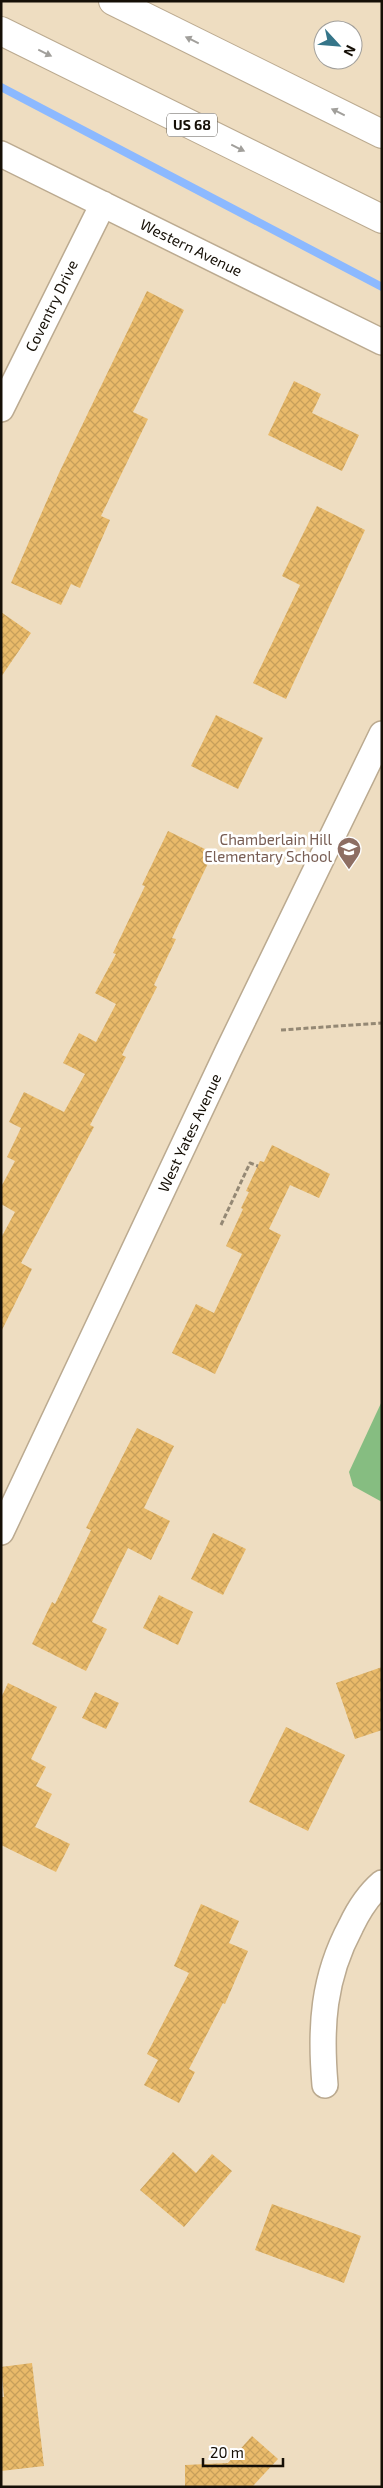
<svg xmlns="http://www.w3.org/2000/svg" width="383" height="2488" viewBox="0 0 383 2488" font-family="'Exo 2',sans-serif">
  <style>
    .grass { fill: #86bd81 }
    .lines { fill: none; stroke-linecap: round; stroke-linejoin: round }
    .stream { stroke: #8cb9ff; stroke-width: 8 }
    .building { fill: url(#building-cross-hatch) }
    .minor-casing { stroke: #bbaa90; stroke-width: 28 }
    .highway-casing { stroke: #bbaa90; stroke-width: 30 }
    .path { stroke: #948874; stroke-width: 3; stroke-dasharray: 5 2.5; stroke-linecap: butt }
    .minor { stroke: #fff; stroke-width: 25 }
    .highway { stroke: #fff; stroke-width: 28 }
    .oneway { fill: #a19f9b }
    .labels { text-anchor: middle; stroke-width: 5; stroke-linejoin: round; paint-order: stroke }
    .shield { fill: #fff; stroke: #5b5751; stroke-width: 1 }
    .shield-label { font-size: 14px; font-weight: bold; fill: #150f06 }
    .street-label { font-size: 15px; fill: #150f06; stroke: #fff }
    .education-label { font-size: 15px; fill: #785e54; stroke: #fff; text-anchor: end }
  </style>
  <defs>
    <pattern id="building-cross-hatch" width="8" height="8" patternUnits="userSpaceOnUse" patternTransform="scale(1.25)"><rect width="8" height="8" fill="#e9ba6a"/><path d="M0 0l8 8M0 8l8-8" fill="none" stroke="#c79f5a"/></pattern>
  </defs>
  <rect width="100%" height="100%" fill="#eeddc1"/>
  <path class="grass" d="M382,1401V1502L353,1486L349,1472Z"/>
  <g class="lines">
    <path class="stream" d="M1,87L382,287"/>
  </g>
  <path class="building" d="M147,291L184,310L133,412L148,419L101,516L110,520L80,588L71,584L61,605L11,583L59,473Z
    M294,381L321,394L312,413L359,435L342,471L268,435Z
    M317,506L365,530L286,699L253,683L300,585L282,576Z
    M1,612L31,633L1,677Z
    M216,715L263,738L238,789L191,766Z
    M168,831L213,853L172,938L176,939L154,985L157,987L122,1055L126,1057L90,1125L94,1127L21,1263L32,1269L1,1332V1238L15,1212L1,1204V1187L15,1161L7,1157L21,1128L9,1122L24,1092L64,1112L85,1074L63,1063L79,1033L96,1042L116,1004L95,993L116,954L113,953L145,886L142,885Z
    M272,1145L330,1174L319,1198L290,1185L269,1229L281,1235L215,1374L172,1353L196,1304L214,1313L242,1254L226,1246L243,1209L241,1208L249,1192L246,1191L260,1161L264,1162Z
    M137,1428L174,1446L144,1508L170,1521L151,1560L128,1548L92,1622L107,1629L86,1671L32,1644L52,1602L55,1604L91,1530L86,1528Z
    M213,1533L246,1549L223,1595L191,1579Z
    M159,1595L193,1612L178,1645L143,1628Z
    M382,1667V1730L355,1739L336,1683Z
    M8,1683L57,1707L31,1759L46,1767L36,1786L52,1794L35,1827L70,1844L56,1872L1,1845V1698Z
    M95,1692L119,1703L106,1729L82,1718Z
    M286,1727L345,1755L308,1831L249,1802Z
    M201,1904L239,1921L229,1943L248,1951L225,2004L223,2003L189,2069L195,2072L179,2103L144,2085L158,2060L147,2054L189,1973L174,1966Z
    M173,2152L196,2173L212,2154L232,2171L184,2227L140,2190Z
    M272,2204L361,2236L344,2283L255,2250Z
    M32,2363L44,2466L1,2471V2397H4L1,2367Z
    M252,2436L278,2459L252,2487H185V2465L228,2463Z"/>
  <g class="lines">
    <defs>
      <path id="minor" d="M1,154L382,342
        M1,409L103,204
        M1,1532L228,1051L382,734
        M325,2085C320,2027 323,1978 351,1926C359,1909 368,1895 382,1883"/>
      <path id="highway" d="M113,1L382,134
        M1,31L382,219"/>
    </defs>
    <use href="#minor" class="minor-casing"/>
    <use href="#highway" class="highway-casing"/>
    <path class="path" d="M281,1030L382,1023
      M221,1225L250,1163L258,1166"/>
    <use href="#minor" class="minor"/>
    <use href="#highway" class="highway"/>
  </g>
  <defs><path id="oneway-solid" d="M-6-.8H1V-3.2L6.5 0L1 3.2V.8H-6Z" transform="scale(1.25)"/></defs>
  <g class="oneway">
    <use href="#oneway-solid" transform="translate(192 40) rotate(-154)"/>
    <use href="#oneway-solid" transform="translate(45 53) rotate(26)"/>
    <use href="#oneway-solid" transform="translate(338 112) rotate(-154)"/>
    <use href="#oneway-solid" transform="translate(238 148) rotate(26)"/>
  </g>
  <defs>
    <symbol id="school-pin" viewBox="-11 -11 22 30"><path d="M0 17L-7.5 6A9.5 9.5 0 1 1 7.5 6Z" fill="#8d6e63" stroke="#fff"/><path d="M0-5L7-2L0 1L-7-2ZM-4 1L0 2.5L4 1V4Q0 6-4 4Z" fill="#fff"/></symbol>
  </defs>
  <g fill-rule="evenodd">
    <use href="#school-pin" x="335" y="835" width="28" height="38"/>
  </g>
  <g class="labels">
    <rect class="shield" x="167" y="113.5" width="50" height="23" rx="4"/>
    <g class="shield-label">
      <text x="192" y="130">US 68</text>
    </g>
    <g class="street-label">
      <text transform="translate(191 248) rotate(26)" y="5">Western Avenue</text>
      <text transform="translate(52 306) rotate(-64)" y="5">Coventry Drive</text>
      <text transform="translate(190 1133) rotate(-65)" y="5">West Yates Avenue</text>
    </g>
    <g class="education-label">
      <text x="332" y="845">Chamberlain Hill<tspan x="332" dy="17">Elementary School</tspan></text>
    </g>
  </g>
  <rect width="383" height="2488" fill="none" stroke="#150f06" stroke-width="5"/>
  <g transform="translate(338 45) rotate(116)"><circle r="24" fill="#ffffff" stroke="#a19f9b"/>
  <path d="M0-4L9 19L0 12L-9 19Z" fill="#357589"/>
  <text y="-8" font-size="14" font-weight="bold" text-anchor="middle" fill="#150f06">N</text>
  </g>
  <path d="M203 2458v8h80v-8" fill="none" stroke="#150f06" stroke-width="2.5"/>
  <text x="210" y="2458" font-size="15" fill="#150f06" stroke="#ffffff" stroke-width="4" paint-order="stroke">20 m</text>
</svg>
